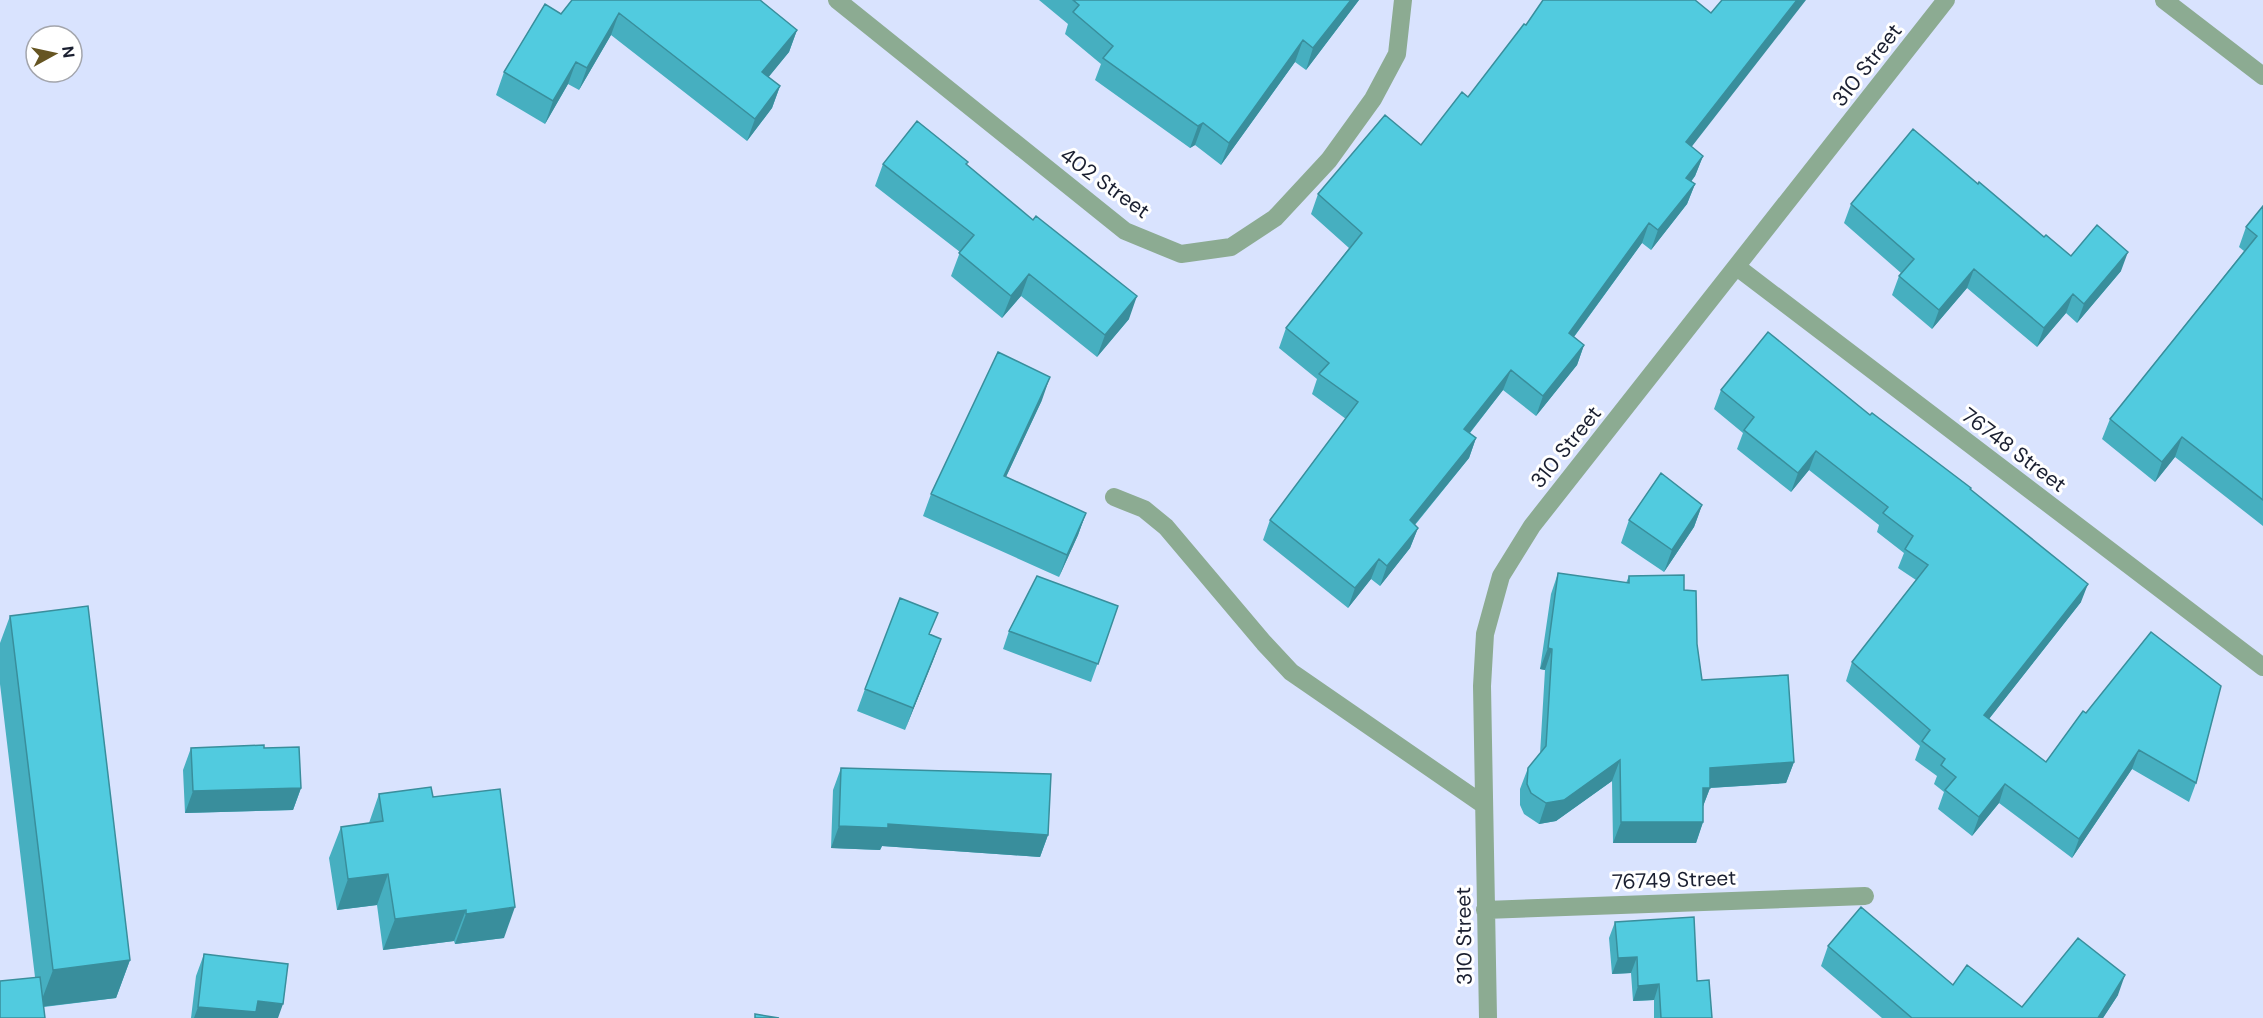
<svg xmlns="http://www.w3.org/2000/svg" width="2263" height="1018" viewBox="0 0 2263 1018" font-family="'DM Sans',sans-serif">
  <style>
    .lines { fill: none; stroke-linecap: round; stroke-linejoin: round }
    .minor { stroke: #8cab92; stroke-width: 18 }
    .wall { fill: #46afc0 }
    .shaded-wall { fill: #398e9c }
    .building { fill: #51cbdf; stroke: #398e9c; stroke-width: 1.5 }
    .labels { text-anchor: middle; stroke-width: 6; stroke-linejoin: round; paint-order: stroke }
    .street-label { font-size: 21px; fill: #1a1f30; stroke: #fff }
  </style>
  <rect width="100%" height="100%" fill="#d9e3fe"/>
  <g class="lines">
    <path class="minor" d="M837,0L1125,231L1181,254L1231,247L1275,218L1329,160L1373,99L1397,54L1403,0
      M2164,0L2263,76
      M1737,267L2263,667
      M1114,497L1144,509L1166,527L1264,643L1291,672L1484,805
      M1485,910L1865,896
      M1488,1018L1482,686L1485,634L1501,576L1532,526L1946,0"/>
  </g>
  <path class="wall" d="M572,0L797,30L789,52L768,77L780,86L772,108L747,141L611,35L579,90L568,84L545,124L496,95L504,72L561,14Z
    M1039,0H1359L1306,70L1295,62L1221,165L1195,145L1190,148L1095,80L1101,64L1065,34L1068,24Z
    M1468,97L1691,147L1703,156L1695,176L1691,182L1695,184L1687,204L1651,250L1642,243L1574,337L1584,345L1577,365L1536,416L1503,390L1470,433L1476,438L1469,458L1415,525L1418,528L1410,548L1380,586L1371,579L1348,608L1263,540L1270,520L1346,419L1312,394L1317,379L1279,348L1286,328L1349,248L1311,214L1318,194L1421,145Z
    M883,164L967,165L1129,319L1097,357L1021,296L1002,318L951,276L960,252L875,186Z
    M1978,184L2044,237L2071,256L2121,271L2077,323L2066,313L2037,347L1967,288L1932,329L1892,295L1899,276L1901,273L1844,223L1851,204Z
    M2263,206V526L2175,457L2155,482L2102,439L2110,419L2244,251L2239,247L2246,227Z
    M1721,390L1870,415L1970,489L2081,602L1989,719L2046,762L2083,711L2196,783L2189,802L2132,769L2072,858L1999,803L1972,836L1938,809L1944,792L1934,784L1937,776L1915,760L1920,746L1846,681L1852,662L1916,580L1898,568L1904,553L1877,532L1879,525L1809,470L1791,492L1737,449L1743,433L1714,409Z
    M1042,400L1006,477L1086,513L1078,535L1059,577L923,516L931,494Z
    M1702,505L1694,527L1664,572L1621,543L1629,520Z
    M1558,573L1626,583L1629,576L1684,590L1697,644L1702,680L1794,762L1786,783L1710,788L1703,806V822L1696,843H1613L1612,781L1556,821L1539,824L1524,814L1520,805V789L1528,768L1540,754L1545,670L1540,669L1551,594Z
    M1118,606L1091,682L1003,649L1009,631Z
    M10,616L130,960L116,998L44,1007L35,977L0,684V643Z
    M930,634L941,639L905,730L857,711L865,689Z
    M191,748H264L301,788L293,810L185,813L183,770Z
    M841,768L1048,835L1040,857L882,846L880,850L831,848L833,790Z
    M379,794L433,797L504,938L455,944L454,941L383,950L377,905L337,910L329,858L341,827L369,823Z
    M1615,922L1697,981L1712,1018H1654V1000L1633,1001L1631,973L1612,974L1609,938Z
    M1828,946L2022,1007L2118,995L2103,1018H1882L1821,966Z
    M204,954L278,1018H191L196,976Z"/>
  <path class="shaded-wall" d="M1351,0H1359L1306,70L1313,48Z
    M1797,0H1806L1679,163L1686,142Z
    M619,13L611,35L579,90L587,68Z
    M797,30L789,52L754,95L762,72Z
    M1303,40L1295,62L1221,165L1229,143Z
    M576,62L568,84L545,124L553,101Z
    M780,86L772,108L747,141L755,119Z
    M1203,123L1195,145L1190,148L1198,126Z
    M1703,156L1695,176L1678,198L1686,178Z
    M1695,184L1687,204L1651,250L1658,230Z
    M1649,223L1642,243L1562,353L1569,333Z
    M2128,252L2121,271L2077,323L2084,304Z
    M1974,269L1967,288L1932,329L1939,310Z
    M1029,274L1021,296L1002,318L1011,296Z
    M2073,294L2066,313L2037,347L2044,328Z
    M1137,296L1129,319L1097,357L1105,335Z
    M1584,345L1577,365L1536,416L1543,396Z
    M1511,370L1503,390L1457,449L1464,429Z
    M1050,377L1042,400L996,498L1004,476Z
    M2182,437L2175,457L2155,482L2162,462Z
    M1476,438L1469,458L1402,540L1410,520Z
    M1816,451L1809,470L1791,492L1798,473Z
    M1702,505L1694,527L1664,572L1672,550Z
    M1086,513L1078,535L1059,577L1067,555Z
    M1418,528L1410,548L1380,586L1387,566Z
    M1379,559L1371,579L1348,608L1355,588Z
    M2088,584L2081,602L1977,734L1984,715Z
    M941,639L933,661L905,730L913,708Z
    M1548,648L1552,649L1545,670L1540,669Z
    M2139,750L2132,769L2072,858L2079,839Z
    M1620,760L1612,781L1556,821L1539,824L1546,803Z
    M1794,762L1786,783L1708,788H1710L1702,809H1696L1710,768Z
    M2005,784L1999,803L1972,836L1979,817Z
    M301,788L293,810L185,813L193,791Z
    M1621,822H1703L1696,843H1613Z
    M888,824L1048,835L1040,857L882,846L880,850L831,848L839,826Z
    M388,874L377,905L337,910L348,879Z
    M515,907L504,938L455,944L466,914Z
    M466,910L454,941L383,950L395,919Z
    M1637,957L1631,973L1612,974L1618,958Z
    M130,960L116,998L39,1007L53,970Z
    M2125,975L2118,995L2103,1018H2098Z
    M1659,984L1654,1000L1633,1001L1638,986Z
    M258,1001L283,1004L278,1018H194L198,1007Z"/>
  <path class="building" d="M572,0H760L797,30L762,72L780,86L755,119L619,13L587,68L576,62L553,101L504,72L545,4L561,14Z
    M1073,0H1351L1313,48L1303,40L1229,143L1203,123L1198,126L1103,58L1113,46L1073,12L1079,5Z
    M1543,0H1695L1711,13L1722,0H1797L1686,142L1703,156L1686,178L1695,184L1658,230L1649,223L1569,333L1584,345L1543,396L1511,370L1464,429L1476,438L1410,520L1418,528L1387,566L1379,559L1355,588L1270,520L1358,402L1319,374L1329,363L1286,328L1362,233L1318,194L1385,115L1421,145L1462,92L1468,97L1524,24L1526,25Z
    M917,121L968,162L966,164L1033,220L1036,216L1137,296L1105,335L1029,274L1011,296L959,253L974,235L883,164Z
    M1913,129L1978,184L1979,182L2044,237L2046,235L2071,256L2097,225L2128,252L2084,304L2073,294L2044,328L1974,269L1939,310L1899,276L1914,259L1851,204Z
    M2263,206V500L2182,437L2162,462L2110,419L2257,236L2246,227Z
    M1768,332L1870,415L1872,413L1971,488L1970,489L2088,584L1984,715L2046,762L2083,711L2086,713L2151,632L2221,686L2196,783L2139,750L2079,839L2005,784L1979,817L1945,790L1956,777L1941,765L1945,759L1922,741L1930,730L1852,662L1928,565L1905,549L1913,536L1883,513L1888,507L1816,451L1798,473L1744,430L1754,417L1721,390Z
    M998,352L1050,377L1004,476L1086,513L1067,555L931,494Z
    M1661,473L1702,505L1672,550L1629,520Z
    M1558,573L1629,583V576L1684,575V590L1696,591L1697,644L1702,680L1788,675L1794,762L1710,768V788H1703V822H1621L1620,760L1564,800L1546,803L1531,793L1527,784L1528,768L1546,746L1552,649L1548,648Z
    M1037,576L1118,606L1098,664L1009,631Z
    M900,598L938,613L929,634L941,639L913,708L865,689Z
    M88,606L130,960L53,970L10,616Z
    M264,745V748L299,747L301,788L193,791L191,748Z
    M841,768L1051,774L1048,835L888,824V828L839,826Z
    M431,787L433,797L500,789L515,907L466,914V910L395,919L388,874L348,879L341,827L383,821L379,794Z
    M1861,907L1953,985L1967,965L2022,1007L2078,938L2125,975L2098,1018H1912L1828,946Z
    M1694,917L1697,981L1709,980L1712,1018H1661L1659,984L1638,986L1637,957L1618,958L1615,922Z
    M204,954L288,964L283,1004L258,1001L256,1012L198,1007Z
    M40,977L45,1018H0V981Z
    M755,1014L779,1018H755Z"/>
  <g class="labels">
    <g class="street-label">
      <text transform="translate(1867 65) rotate(-52)" y="7">310 Street</text>
      <text transform="translate(1105 183) rotate(36)" y="7">402 Street</text>
      <text transform="translate(1566 447) rotate(-51)" y="7">310 Street</text>
      <text transform="translate(2014 450) rotate(37)" y="7">76748 Street</text>
      <text transform="translate(1674 880) rotate(-2)" y="7">76749 Street</text>
      <text transform="translate(1464 936) rotate(-91)" y="7">310 Street</text>
    </g>
  </g>
  <g transform="translate(54 54) rotate(82)"><circle r="28" fill="#ffffff" stroke="#a3a5ac" stroke-width="1.5"/>
  <path d="M0-4.5L10 22L0 15L-10 22Z" fill="#665522"/>
  <text y="-9" font-size="16" font-weight="bold" text-anchor="middle" fill="#1a1f30">N</text>
  </g>
</svg>
